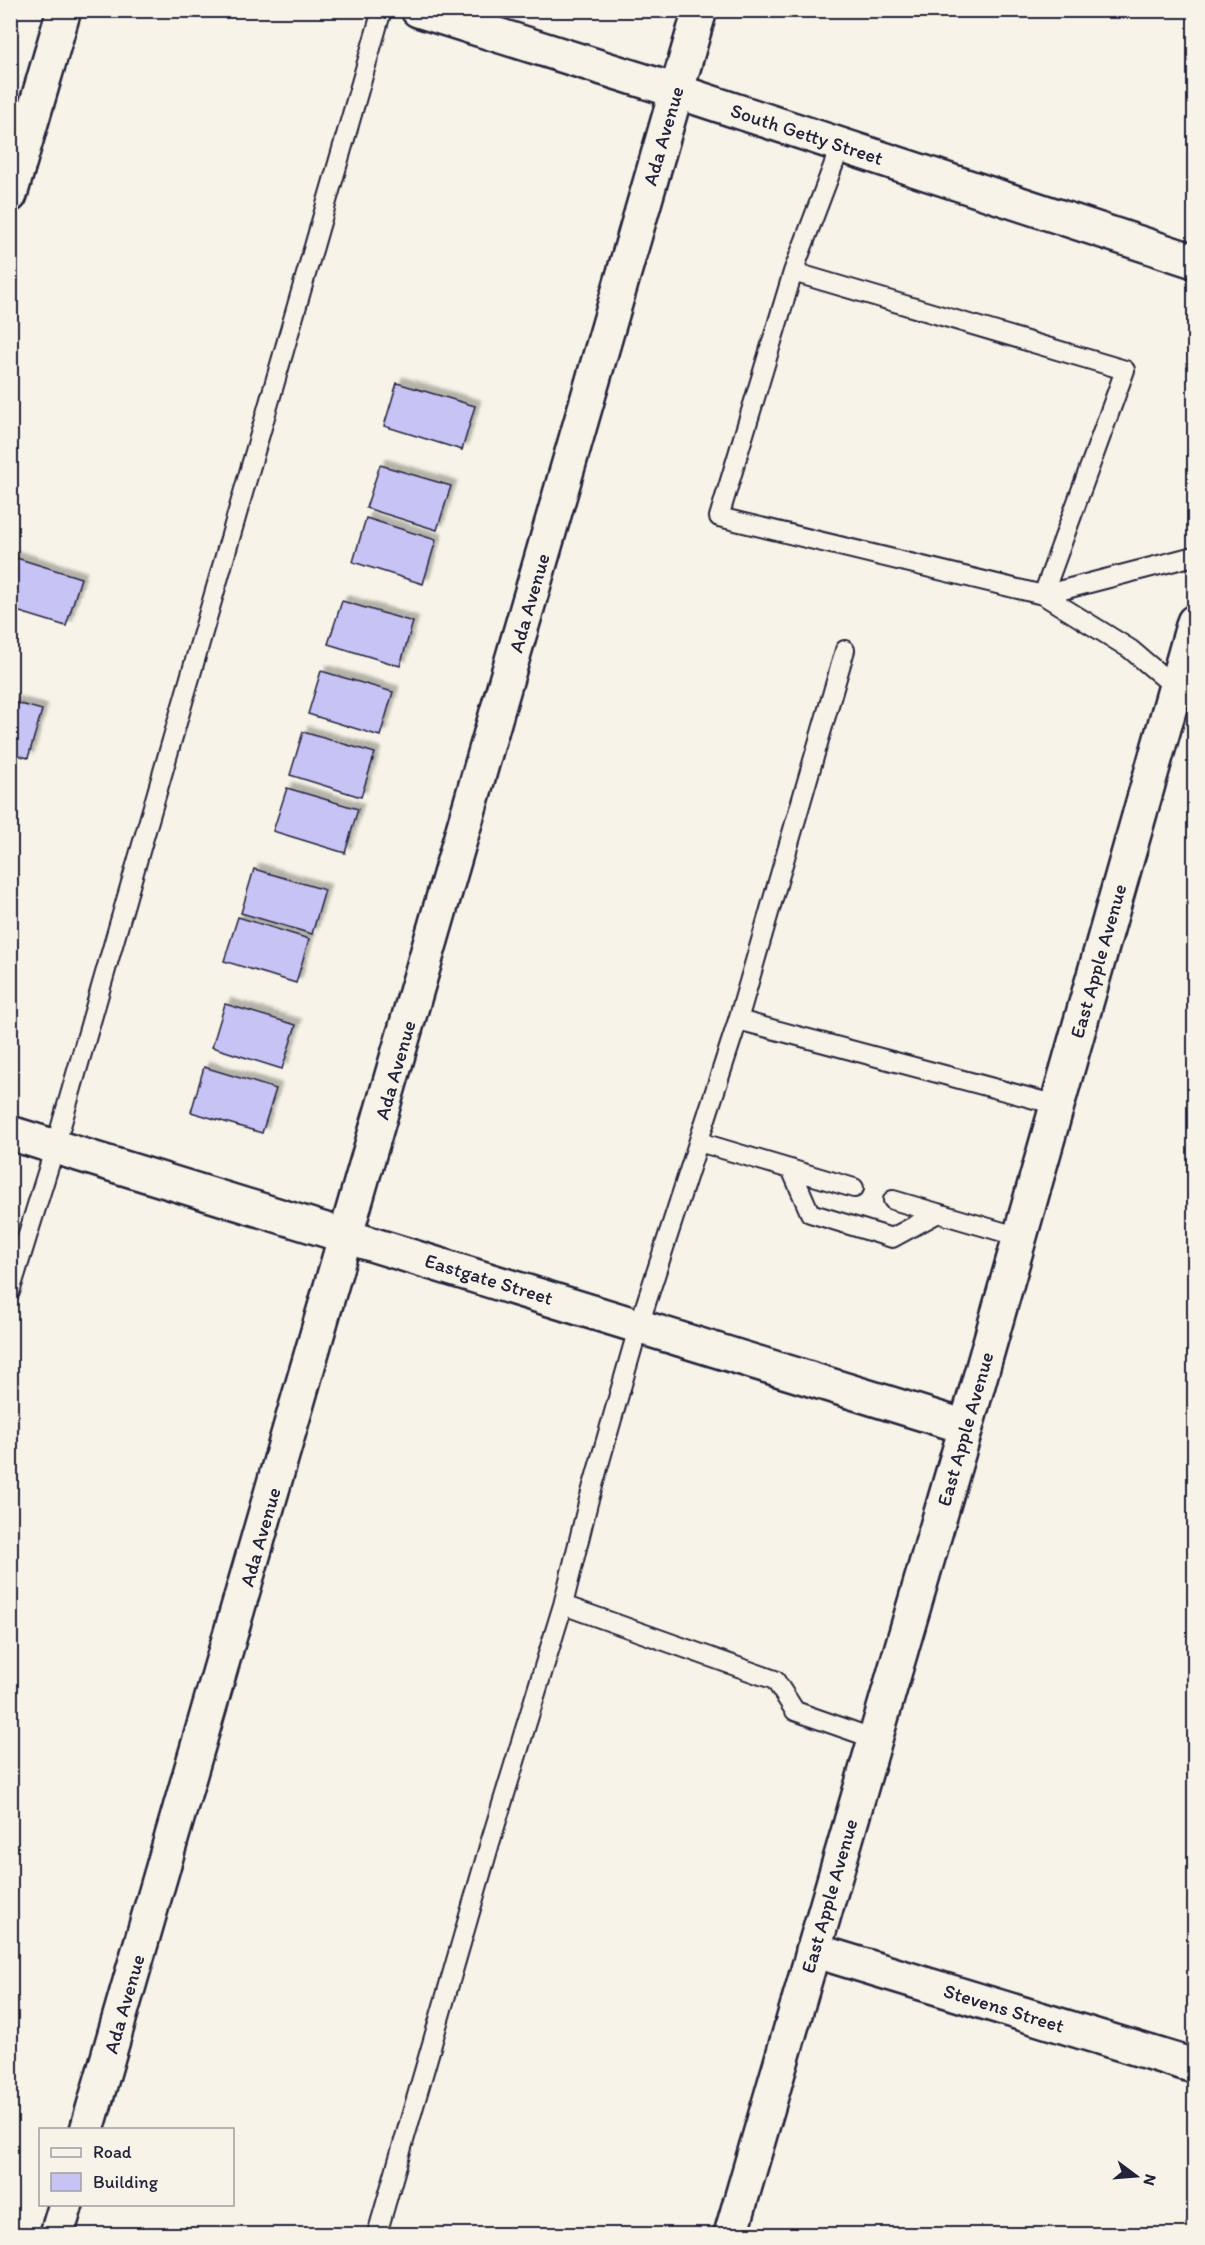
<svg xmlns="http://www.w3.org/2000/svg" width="1205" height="2245" viewBox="0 0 1205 2245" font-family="Itim,sans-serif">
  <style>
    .building { fill: #c7c3f5; stroke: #22223b; stroke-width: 1.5; filter: url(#shadow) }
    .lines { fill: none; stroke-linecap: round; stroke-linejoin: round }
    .service-casing { stroke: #22223b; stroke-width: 22 }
    .minor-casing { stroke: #22223b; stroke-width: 38 }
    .secondary-casing { stroke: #22223b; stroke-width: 38 }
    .primary-casing { stroke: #22223b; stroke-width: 38 }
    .service { stroke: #f7f3e8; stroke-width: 18 }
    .minor { stroke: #f7f3e8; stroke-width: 33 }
    .secondary { stroke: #f7f3e8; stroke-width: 33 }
    .primary { stroke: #f7f3e8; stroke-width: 33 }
    .labels { text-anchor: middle; stroke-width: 5; stroke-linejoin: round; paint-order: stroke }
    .street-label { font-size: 20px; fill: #22223b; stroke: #f7f3e8 }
  </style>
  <defs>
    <filter id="shadow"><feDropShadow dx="5.5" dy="-5.5" stdDeviation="1.5" flood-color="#0004"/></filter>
  </defs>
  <rect width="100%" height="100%" fill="#f7f3e8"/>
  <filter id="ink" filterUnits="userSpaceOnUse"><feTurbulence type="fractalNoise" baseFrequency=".0167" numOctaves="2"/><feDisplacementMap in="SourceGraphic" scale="12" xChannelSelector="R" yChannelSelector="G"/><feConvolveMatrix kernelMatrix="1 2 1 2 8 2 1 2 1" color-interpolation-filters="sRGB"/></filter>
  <g filter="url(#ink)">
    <path class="building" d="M397,383L475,406L462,450L384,426Z
      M380,465L451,486L437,530L366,508Z
      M366,518L436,540L423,584L353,562Z
      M10,556L81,578L66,626L10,609Z
      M342,601L413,622L400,666L328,644Z
      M321,671L393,692L380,736L308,714Z
      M10,701L42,710L28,758L10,753Z
      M303,732L375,753L361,797L290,775Z
      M287,788L358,809L345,853L273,831Z
      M254,869L325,890L312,934L241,913Z
      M238,917L309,939L296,983L224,961Z
      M225,1004L296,1025L282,1069L212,1047Z
      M204,1067L276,1089L262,1133L191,1112Z"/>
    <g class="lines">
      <defs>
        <path id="service" d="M793,272L719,517L1043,595L1125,370L793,272L841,145
          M1194,556L1043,595L1130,649L1175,687L1194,694
          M738,1020L1057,1105
          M699,1142L854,1188
          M791,1169L810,1213L892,1238L938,1213
          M893,1200L1020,1237
          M10,1292L55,1147L382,10
          M563,1605L588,1503L639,1325L738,1020L845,650
          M377,2234L490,1843L563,1605L775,1680L795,1711L875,1739"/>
        <path id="minor" d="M10,195L64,10
          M10,1133L966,1427
          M813,1950L1194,2066
          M87,2130L700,10
          M57,2234L66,2204"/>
        <path id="secondary" d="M418,10L676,91L1194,261"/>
        <path id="primary" d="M731,2234L966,1427L1194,622"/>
      </defs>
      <use href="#service" class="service-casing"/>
      <use href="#minor" class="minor-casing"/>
      <use href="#secondary" class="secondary-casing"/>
      <use href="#primary" class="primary-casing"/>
      <use href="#service" class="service"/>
      <use href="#minor" class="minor"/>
      <use href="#secondary" class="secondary"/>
      <use href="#primary" class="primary"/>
    </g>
  </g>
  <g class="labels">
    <g class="street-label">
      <text transform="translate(807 134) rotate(18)" y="7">South Getty Street</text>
      <text transform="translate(663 136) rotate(-74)" y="7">Ada Avenue</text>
      <text transform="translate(529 603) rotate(-74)" y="7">Ada Avenue</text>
      <text transform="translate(1098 961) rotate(-74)" y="7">East Apple Avenue</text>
      <text transform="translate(395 1070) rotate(-74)" y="7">Ada Avenue</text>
      <text transform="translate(489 1279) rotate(17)" y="7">Eastgate Street</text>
      <text transform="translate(965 1429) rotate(-74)" y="7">East Apple Avenue</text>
      <text transform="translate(260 1537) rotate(-74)" y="7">Ada Avenue</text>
      <text transform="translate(829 1896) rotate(-74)" y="7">East Apple Avenue</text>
      <text transform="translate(124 2004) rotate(-74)" y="7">Ada Avenue</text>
      <text transform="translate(1004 2008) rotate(17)" y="7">Stevens Street</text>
    </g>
  </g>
  <rect width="1205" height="2245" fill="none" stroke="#f7f3e8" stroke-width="36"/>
  <rect x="18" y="18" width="1169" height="2209" fill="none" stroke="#22223b" stroke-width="2" filter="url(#ink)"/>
  <rect x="39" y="2128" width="195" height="78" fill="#f7f3e8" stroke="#a29fa3" stroke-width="1.5"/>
  <rect x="51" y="2148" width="30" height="9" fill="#f7f3e8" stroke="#a29fa3" stroke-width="1.5"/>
  <text x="93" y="2158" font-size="18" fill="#22223b">Road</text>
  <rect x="51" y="2173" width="30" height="18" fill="#c7c3f5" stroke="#a29fa3" stroke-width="1.5"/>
  <text x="93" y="2188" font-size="18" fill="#22223b">Building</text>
  <g transform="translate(1136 2176) rotate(106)" stroke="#f7f3e8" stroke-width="4.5" paint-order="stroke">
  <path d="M0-4.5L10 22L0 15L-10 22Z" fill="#22223b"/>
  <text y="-9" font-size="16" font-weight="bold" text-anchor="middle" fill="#22223b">N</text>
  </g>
</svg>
